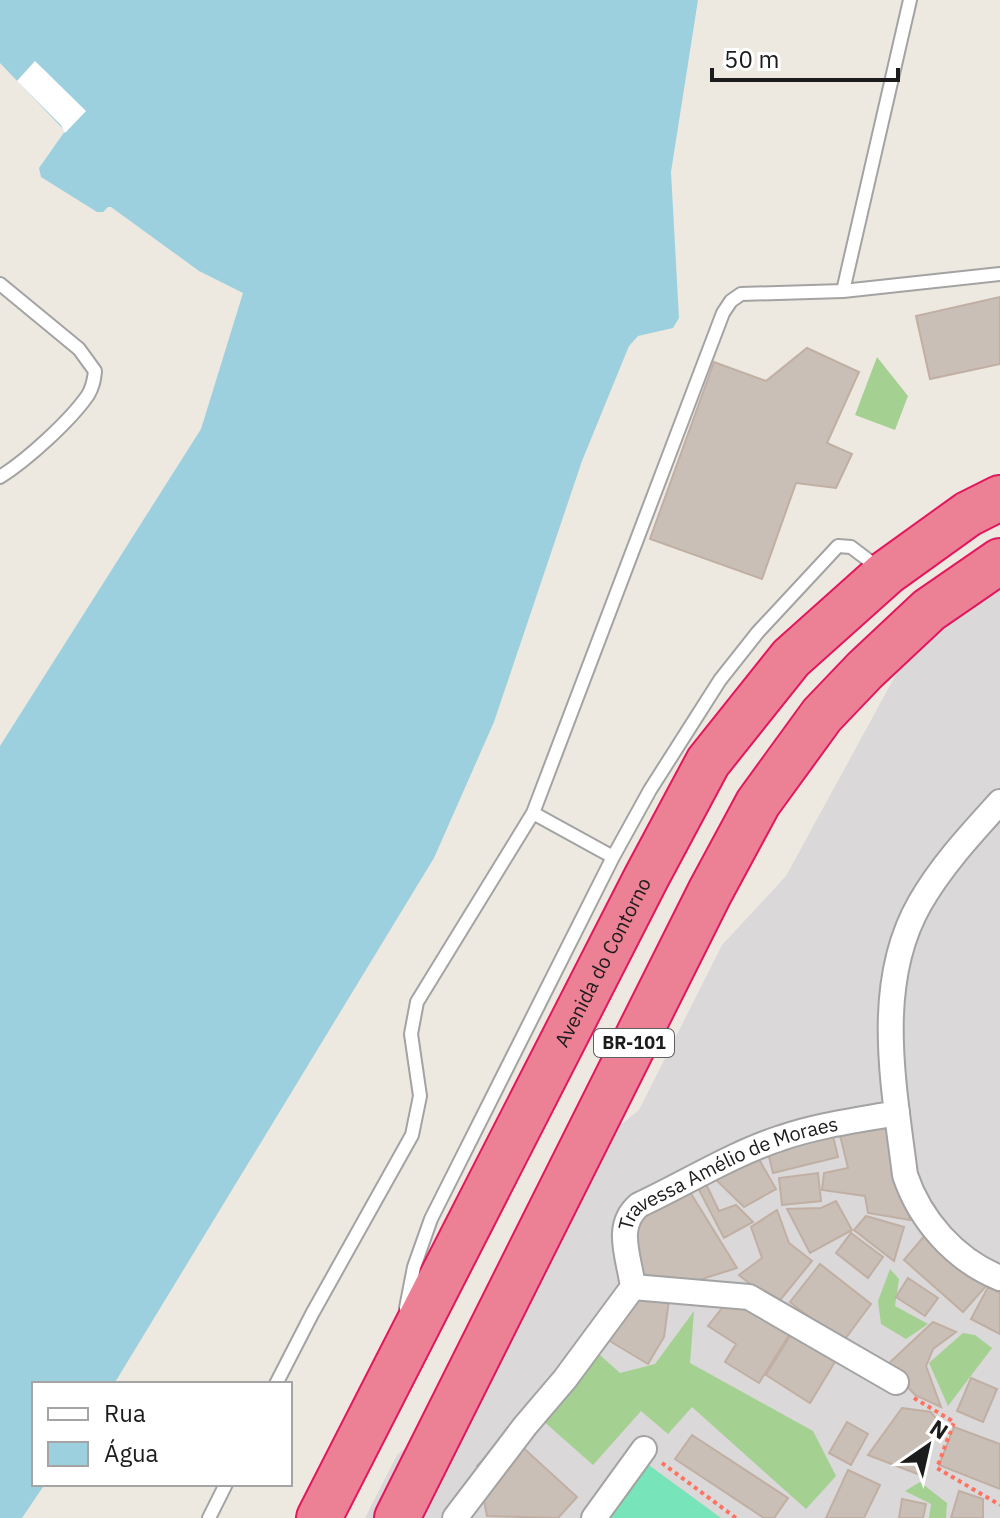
<svg xmlns="http://www.w3.org/2000/svg" width="1000" height="1518" viewBox="0 0 1000 1518" font-family="'IBM Plex Sans',sans-serif">
  <style>
    .residential { fill: #dad8d8 }
    .forest { fill: #a4d092 }
    .pitch { fill: #77e4ba }
    .water { fill: #9dd0df }
    .pier { fill: #fff }
    .building { fill: #cabfb6; stroke: #c0afa2; stroke-width: 2 }
    .lines { fill: none; stroke-linecap: round; stroke-linejoin: round }
    .lane-casing { stroke: #a3a3a3; stroke-width: 16 }
    .street-casing { stroke: #a3a3a3; stroke-width: 28 }
    .highway-casing { stroke: #e2175d; stroke-width: 48 }
    .path { stroke: #ff7160; stroke-width: 4; stroke-dasharray: 4 4; stroke-linecap: butt }
    .lane { stroke: #fff; stroke-width: 12 }
    .street { stroke: #fff; stroke-width: 24 }
    .highway { stroke: #ec8195; stroke-width: 44 }
    .labels { text-anchor: middle; stroke-width: 7; stroke-linejoin: round; paint-order: stroke }
    .shield { fill: #fff; stroke: #606060; stroke-width: 2 }
    .shield-label { font-size: 18px; font-weight: bold; fill: #1c1c1c }
    .street-label { font-size: 20px; fill: #1c1c1c; stroke: #fff }
  </style>
  <rect width="100%" height="100%" fill="#eee9e0"/>
  <path class="residential" d="M1000,579V1518H365L397,1455L414,1441L586,1153L639,1110L722,945L786,876L917,636Z"/>
  <path class="forest" d="M877,357L908,396L895,430L855,415Z
    M890,1269L899,1279L895,1306L928,1324L906,1339L881,1324L878,1301Z
    M694,1311L690,1363L813,1431L836,1476L806,1509L692,1407L668,1434L641,1411L593,1465L532,1411L590,1346L620,1373L655,1364Z
    M963,1333L975,1335L992,1348L948,1406L929,1363Z
    M920,1482L947,1503L946,1518H929L931,1504L905,1491Z"/>
  <path class="pitch" d="M646,1463L721,1518H603Z"/>
  <path class="water" d="M0,0H698L671,172L679,318L673,328L638,336L629,346L582,461L494,722L434,858L114,1384H34V1484H45L22,1518H0V746L201,429L243,293L199,271L111,207H108L103,212H97L41,177L39,168L65,131L0,63Z"/>
  <path class="pier" d="M35,61L86,111L65,133L61,125L17,81Z"/>
  <path class="building" d="M1000,297V364L930,379L916,316Z
    M807,348L859,372L827,443L852,454L836,488L796,483L762,579L650,539L714,362L766,381Z
    M888,1120L910,1220L868,1213L865,1196L822,1190L824,1173L848,1168L839,1131Z
    M831,1128L838,1157L773,1173L766,1144Z
    M753,1149L776,1189L744,1207L710,1174Z
    M818,1173L821,1201L782,1205L779,1178Z
    M705,1182L719,1211L736,1205L753,1222L724,1238L697,1186Z
    M685,1184L737,1268L683,1285L637,1273L633,1215Z
    M836,1201L852,1230L810,1253L787,1209L821,1208Z
    M777,1210L789,1243L812,1261L776,1305L739,1275L762,1258L751,1227Z
    M866,1216L904,1227L894,1261L854,1230Z
    M851,1233L883,1257L868,1278L836,1253Z
    M926,1234L986,1286L963,1312L904,1260Z
    M820,1264L871,1304L842,1343L790,1302Z
    M908,1278L938,1298L925,1316L896,1297Z
    M988,1287L1000,1293V1334L971,1319Z
    M634,1295L669,1300L664,1337L648,1364L608,1340Z
    M730,1298L791,1332L759,1383L725,1362L736,1344L708,1326Z
    M933,1322L956,1332L933,1349L926,1366L941,1407L915,1395L887,1365Z
    M795,1328L839,1355L810,1403L766,1375Z
    M971,1378L997,1389L983,1422L957,1411Z
    M902,1408L931,1412L939,1423L920,1475L868,1455Z
    M847,1422L868,1434L851,1465L829,1453Z
    M954,1427L1000,1444V1489L939,1465Z
    M507,1433L577,1497L558,1518L487,1516L477,1466Z
    M692,1435L788,1498L774,1518H764L675,1459Z
    M848,1470L880,1485L864,1518H826Z
    M959,1491L983,1499V1518H951Z
    M902,1499L926,1504L923,1518H899Z"/>
  <g class="lines">
    <defs>
      <path id="lane" d="M0,284L79,349L95,371C94,380 93,387 88,395C70,421 27,460 0,477
        M843,291L1000,274
        M533,813L613,857
        M406,1308L414,1267L431,1219L613,857L650,790L720,680L758,632L838,546L851,547L880,569
        M276,1384L312,1314L412,1135L420,1096L411,1034L417,1002L533,813L723,313L731,301L741,294L843,291L910,0
        M209,1518L226,1484"/>
      <g id="street">
        <path d="M1000,802C971,834 942,865 920,903C873,985 894,1086 905,1175C920,1220 955,1260 1000,1278"/>
        <path d="M633,1287L749,1297L896,1382"/>
        <path id="s1" d="M455,1518L525,1426L565,1379L633,1287C629,1257 614,1226 639,1205C686,1183 732,1154 781,1138C818,1125 859,1120 897,1113"/>
        <path d="M594,1518L644,1449"/>
      </g>
      <g id="highway">
        <path id="s2" d="M319,1518L646,878L708,762L791,658L886,573L968,514L1000,498"/>
        <path d="M397,1518L710,892L758,803L822,715L865,670L929,610L1000,561"/>
      </g>
    </defs>
    <use href="#lane" class="lane-casing"/>
    <use href="#street" class="street-casing"/>
    <use href="#highway" class="highway-casing"/>
    <path class="path" d="M914,1398L954,1422L937,1468L1000,1505
      M662,1463L736,1518"/>
    <use href="#lane" class="lane"/>
    <use href="#street" class="street"/>
    <use href="#highway" class="highway"/>
  </g>
  <g class="labels">
    <rect class="shield" x="594" y="1029" width="80" height="28" rx="6"/>
    <g class="shield-label">
      <text x="634" y="1049">BR-101</text>
    </g>
    <g class="street-label">
      <text dy="7" stroke="none"><textPath href="#s2" startOffset="624">Avenida do Contorno</textPath></text>
      <text dy="7" stroke="none"><textPath href="#s1" startOffset="472">Travessa Amélio de Moraes</textPath></text>
    </g>
  </g>
  <rect x="32" y="1382" width="260" height="104" fill="#ffffff" stroke="#a4a4a4" stroke-width="2"/>
  <rect x="48" y="1408" width="40" height="12" fill="#ffffff" stroke="#a4a4a4" stroke-width="2"/>
  <text x="104" y="1422" font-size="24" fill="#1c1c1c">Rua</text>
  <rect x="48" y="1442" width="40" height="24" fill="#9dd0df" stroke="#a4a4a4" stroke-width="2"/>
  <text x="104" y="1462" font-size="24" fill="#1c1c1c">Água</text>
  <g transform="translate(928 1446) rotate(34)" stroke="#ffffff" stroke-width="6" paint-order="stroke">
  <path d="M0-6L14 30L0 20L-14 30Z" fill="#1c1c1c"/>
  <text y="-12" font-size="22" font-weight="bold" text-anchor="middle" fill="#1c1c1c">N</text>
  </g>
  <path d="M712 68v12h186v-12" fill="none" stroke="#1c1c1c" stroke-width="4"/>
  <text x="724" y="68" font-size="24" fill="#1c1c1c" stroke="#ffffff" stroke-width="6" paint-order="stroke">50 m</text>
</svg>
